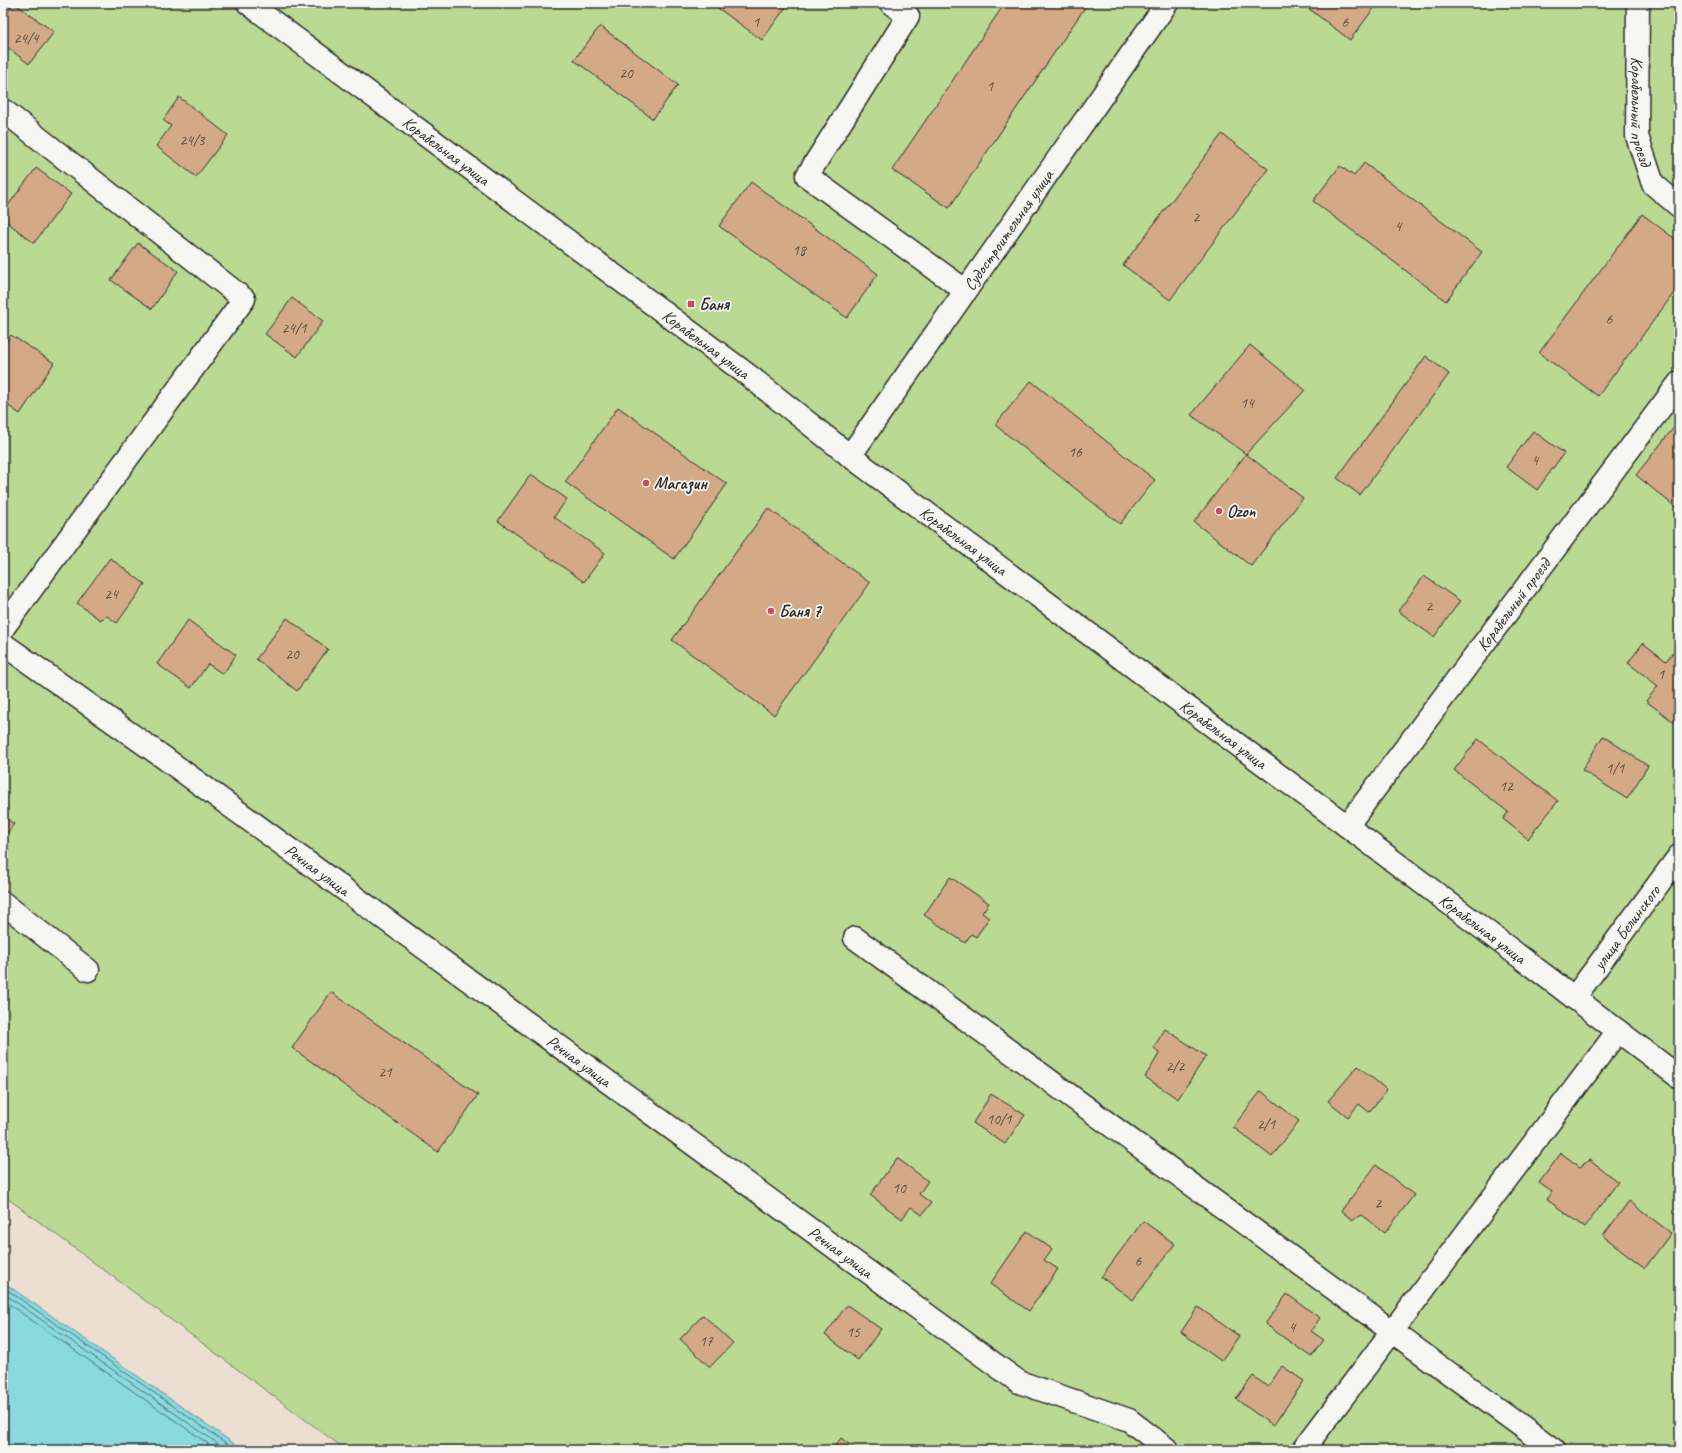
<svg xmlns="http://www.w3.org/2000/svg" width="1682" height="1453" viewBox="0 0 1682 1453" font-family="Caveat,sans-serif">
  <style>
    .green { fill: #bada93; stroke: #72825f }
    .water { fill: #88d9e0; stroke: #639398 }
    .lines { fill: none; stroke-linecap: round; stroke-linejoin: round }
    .shore { stroke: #507173; stroke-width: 1 }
    .building { fill: #d4a985; stroke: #2b2b2b }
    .minor-casing { stroke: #2b2b2b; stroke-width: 25 }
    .minor { stroke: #f6f6f2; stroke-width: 22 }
    .poi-dot { fill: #d1495b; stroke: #f6f6f2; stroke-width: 1.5 }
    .labels { text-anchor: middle; stroke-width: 3.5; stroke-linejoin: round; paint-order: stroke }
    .number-label { font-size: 15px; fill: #554a42 }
    .street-label { font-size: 17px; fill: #2b2b2b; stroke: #f6f6f2 }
    .poi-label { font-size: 17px; font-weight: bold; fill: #2b2b2b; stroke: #f6f6f2; text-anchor: start }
  </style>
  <rect width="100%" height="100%" fill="#ecdfd1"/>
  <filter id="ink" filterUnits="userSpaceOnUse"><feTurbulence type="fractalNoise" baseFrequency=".025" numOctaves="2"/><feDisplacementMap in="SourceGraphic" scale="8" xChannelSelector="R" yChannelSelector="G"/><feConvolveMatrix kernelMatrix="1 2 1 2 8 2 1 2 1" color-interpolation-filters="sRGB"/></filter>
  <g filter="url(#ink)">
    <path class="green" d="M3,3H1679V1450H346L3,1195Z"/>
    <path class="water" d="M3,1282L243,1450H3Z"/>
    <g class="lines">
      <path class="shore" d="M3,1287L236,1450
        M3,1293L227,1450
        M3,1300L217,1450"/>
    </g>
    <path class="building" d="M14,3L54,32L29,64L3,44V18Z
      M711,3H789L762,40Z
      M1005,3H1088L949,208L892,170Z
      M1306,3H1378L1350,40L1304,5Z
      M600,26L678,85L653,119L574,60Z
      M179,97L228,135L196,177L156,146L171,126L163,120Z
      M1222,134L1268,169L1170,300L1123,265Z
      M1364,163L1482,252L1446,301L1313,201L1340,166L1354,176Z
      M36,168L71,194L34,243L3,219V212Z
      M751,182L878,274L847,318L719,226Z
      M1642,214L1679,242V286L1598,396L1539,353Z
      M138,243L178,271L152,309L111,280Z
      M292,298L323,321L297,357L265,334Z
      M11,335L54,363L20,414L3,402V347Z
      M1250,345L1305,390L1246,454L1191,415Z
      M1426,356L1449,374L1360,495L1337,478Z
      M1031,381L1155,480L1120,524L995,425Z
      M618,407L727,484L674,559L565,482Z
      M1679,421V510L1636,475Z
      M1533,431L1564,453L1537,490L1506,467Z
      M1246,454L1303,498L1251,566L1194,522Z
      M531,474L567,499L554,517L605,553L584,582L498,521Z
      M768,508L870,583L774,715L672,640Z
      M110,558L145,584L117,623L107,616L100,620L77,603Z
      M1424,576L1460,601L1434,637L1398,611Z
      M287,618L328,649L297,691L256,659Z
      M188,620L236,655L223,674L208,664L191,688L157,664Z
      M1643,643L1666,661L1679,645V726L1646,701L1658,686L1628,663Z
      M1603,736L1648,766L1627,799L1582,770Z
      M1478,739L1558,801L1528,839L1503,819L1508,812L1454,770Z
      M3,816L14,824L3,839Z
      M950,877L989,903L982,913L989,918L976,937L971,934L965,943L924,915Z
      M331,992L478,1095L438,1152L292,1048Z
      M1165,1029L1206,1056L1178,1099L1145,1077L1159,1054L1154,1047Z
      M1358,1066L1387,1090L1369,1112L1359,1104L1348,1117L1328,1101Z
      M1261,1091L1299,1121L1272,1157L1233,1127Z
      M991,1094L1025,1115L1005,1144L973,1123Z
      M1561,1153L1580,1167L1589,1160L1618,1182L1585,1227L1546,1199L1552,1192L1539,1183Z
      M897,1158L928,1181L919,1194L931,1203L922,1215L911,1207L902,1219L870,1195Z
      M1376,1165L1414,1195L1385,1233L1361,1215L1352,1220L1341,1211Z
      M1629,1201L1671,1233L1645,1268L1603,1236Z
      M1143,1221L1175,1244L1133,1300L1101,1277Z
      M1027,1231L1052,1249L1044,1260L1058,1269L1029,1311L990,1284Z
      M1287,1294L1320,1318L1311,1331L1324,1340L1311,1357L1265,1324Z
      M847,1305L881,1329L858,1360L825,1335Z
      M1198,1307L1239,1336L1221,1361L1181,1332Z
      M703,1315L733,1343L710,1367L680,1339Z
      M1282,1366L1304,1381L1273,1426L1236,1399L1253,1376L1268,1387Z
      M841,1438L857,1450H832Z"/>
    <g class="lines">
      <defs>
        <g id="minor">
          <path id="s1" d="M248,3L748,375L850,456L1347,826L1679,1077"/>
          <path d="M891,3L908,16L807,176L966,291"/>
          <path id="s2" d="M1638,3L1637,136L1653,184L1679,206"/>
          <path d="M3,110L244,299L3,628"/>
          <path id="s3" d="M850,456L1167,3"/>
          <path id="s4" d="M3,644L163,757L1019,1382L1129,1420L1168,1450"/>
          <path id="s5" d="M1347,826L1679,383"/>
          <path d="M3,903L88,970"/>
          <path d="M855,938L1554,1450"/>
          <path id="s6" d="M1574,998L1679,856"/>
          <path d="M1303,1450L1618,1031"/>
        </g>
      </defs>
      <use href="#minor" class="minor-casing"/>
      <use href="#minor" class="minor"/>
    </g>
  </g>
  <g class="poi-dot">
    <rect x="687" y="300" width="8" height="8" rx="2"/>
    <circle cx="646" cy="483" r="4"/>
    <circle cx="1219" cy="511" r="4"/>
    <circle cx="771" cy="611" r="4"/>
  </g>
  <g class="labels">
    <g class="number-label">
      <text x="756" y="27">1</text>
      <text x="1345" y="27">6</text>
      <text x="26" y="43">24/4</text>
      <text x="626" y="78">20</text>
      <text x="990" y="91">1</text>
      <text x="192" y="145">24/3</text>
      <text x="1196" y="222">2</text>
      <text x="1398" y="231">4</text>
      <text x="799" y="255">18</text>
      <text x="1609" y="324">6</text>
      <text x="294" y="333">24/1</text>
      <text x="1247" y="408">14</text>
      <text x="1075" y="457">16</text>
      <text x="1535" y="465">4</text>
      <text x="111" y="599">24</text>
      <text x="1429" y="611">2</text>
      <text x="292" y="659">20</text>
      <text x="1661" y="679">1</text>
      <text x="1615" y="773">1/1</text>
      <text x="1506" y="791">12</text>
      <text x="1175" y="1071">2/2</text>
      <text x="385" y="1077">21</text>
      <text x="999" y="1124">10/1</text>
      <text x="1266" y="1129">2/1</text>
      <text x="899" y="1193">10</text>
      <text x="1378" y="1208">2</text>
      <text x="1138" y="1266">6</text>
      <text x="1292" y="1332">4</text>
      <text x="853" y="1337">15</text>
      <text x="706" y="1346">17</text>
    </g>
    <g class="street-label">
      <text dy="6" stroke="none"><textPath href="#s2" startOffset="109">Корабельный проезд</textPath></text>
      <text dy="6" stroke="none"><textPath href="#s1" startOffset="247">Корабельная улица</textPath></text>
      <text dy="6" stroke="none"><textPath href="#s3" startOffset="276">Судостроительная улица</textPath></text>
      <text dy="6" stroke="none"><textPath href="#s1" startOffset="571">Корабельная улица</textPath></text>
      <text dy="6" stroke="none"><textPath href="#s1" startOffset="895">Корабельная улица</textPath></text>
      <text dy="6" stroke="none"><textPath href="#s5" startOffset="277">Корабельный проезд</textPath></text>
      <text dy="6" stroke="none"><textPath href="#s1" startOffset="1219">Корабельная улица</textPath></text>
      <text dy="6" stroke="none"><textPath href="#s4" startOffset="387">Речная улица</textPath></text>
      <text dy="6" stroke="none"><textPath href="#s6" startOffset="88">улица Белинского</textPath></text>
      <text dy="6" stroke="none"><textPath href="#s1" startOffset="1543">Корабельная улица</textPath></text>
      <text dy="6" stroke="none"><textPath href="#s4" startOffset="711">Речная улица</textPath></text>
      <text dy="6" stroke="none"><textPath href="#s4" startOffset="1035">Речная улица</textPath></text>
    </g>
    <g class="poi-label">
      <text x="699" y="310">Баня</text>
      <text x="654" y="489">Магазин</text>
      <text x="1227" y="517">Ozon</text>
      <text x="779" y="617">Баня 7</text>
    </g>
  </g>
  <rect width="1682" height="1453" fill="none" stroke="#f6f6f2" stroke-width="16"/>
  <rect x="8" y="8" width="1666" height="1437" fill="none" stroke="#2b2b2b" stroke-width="1.5" filter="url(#ink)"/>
</svg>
